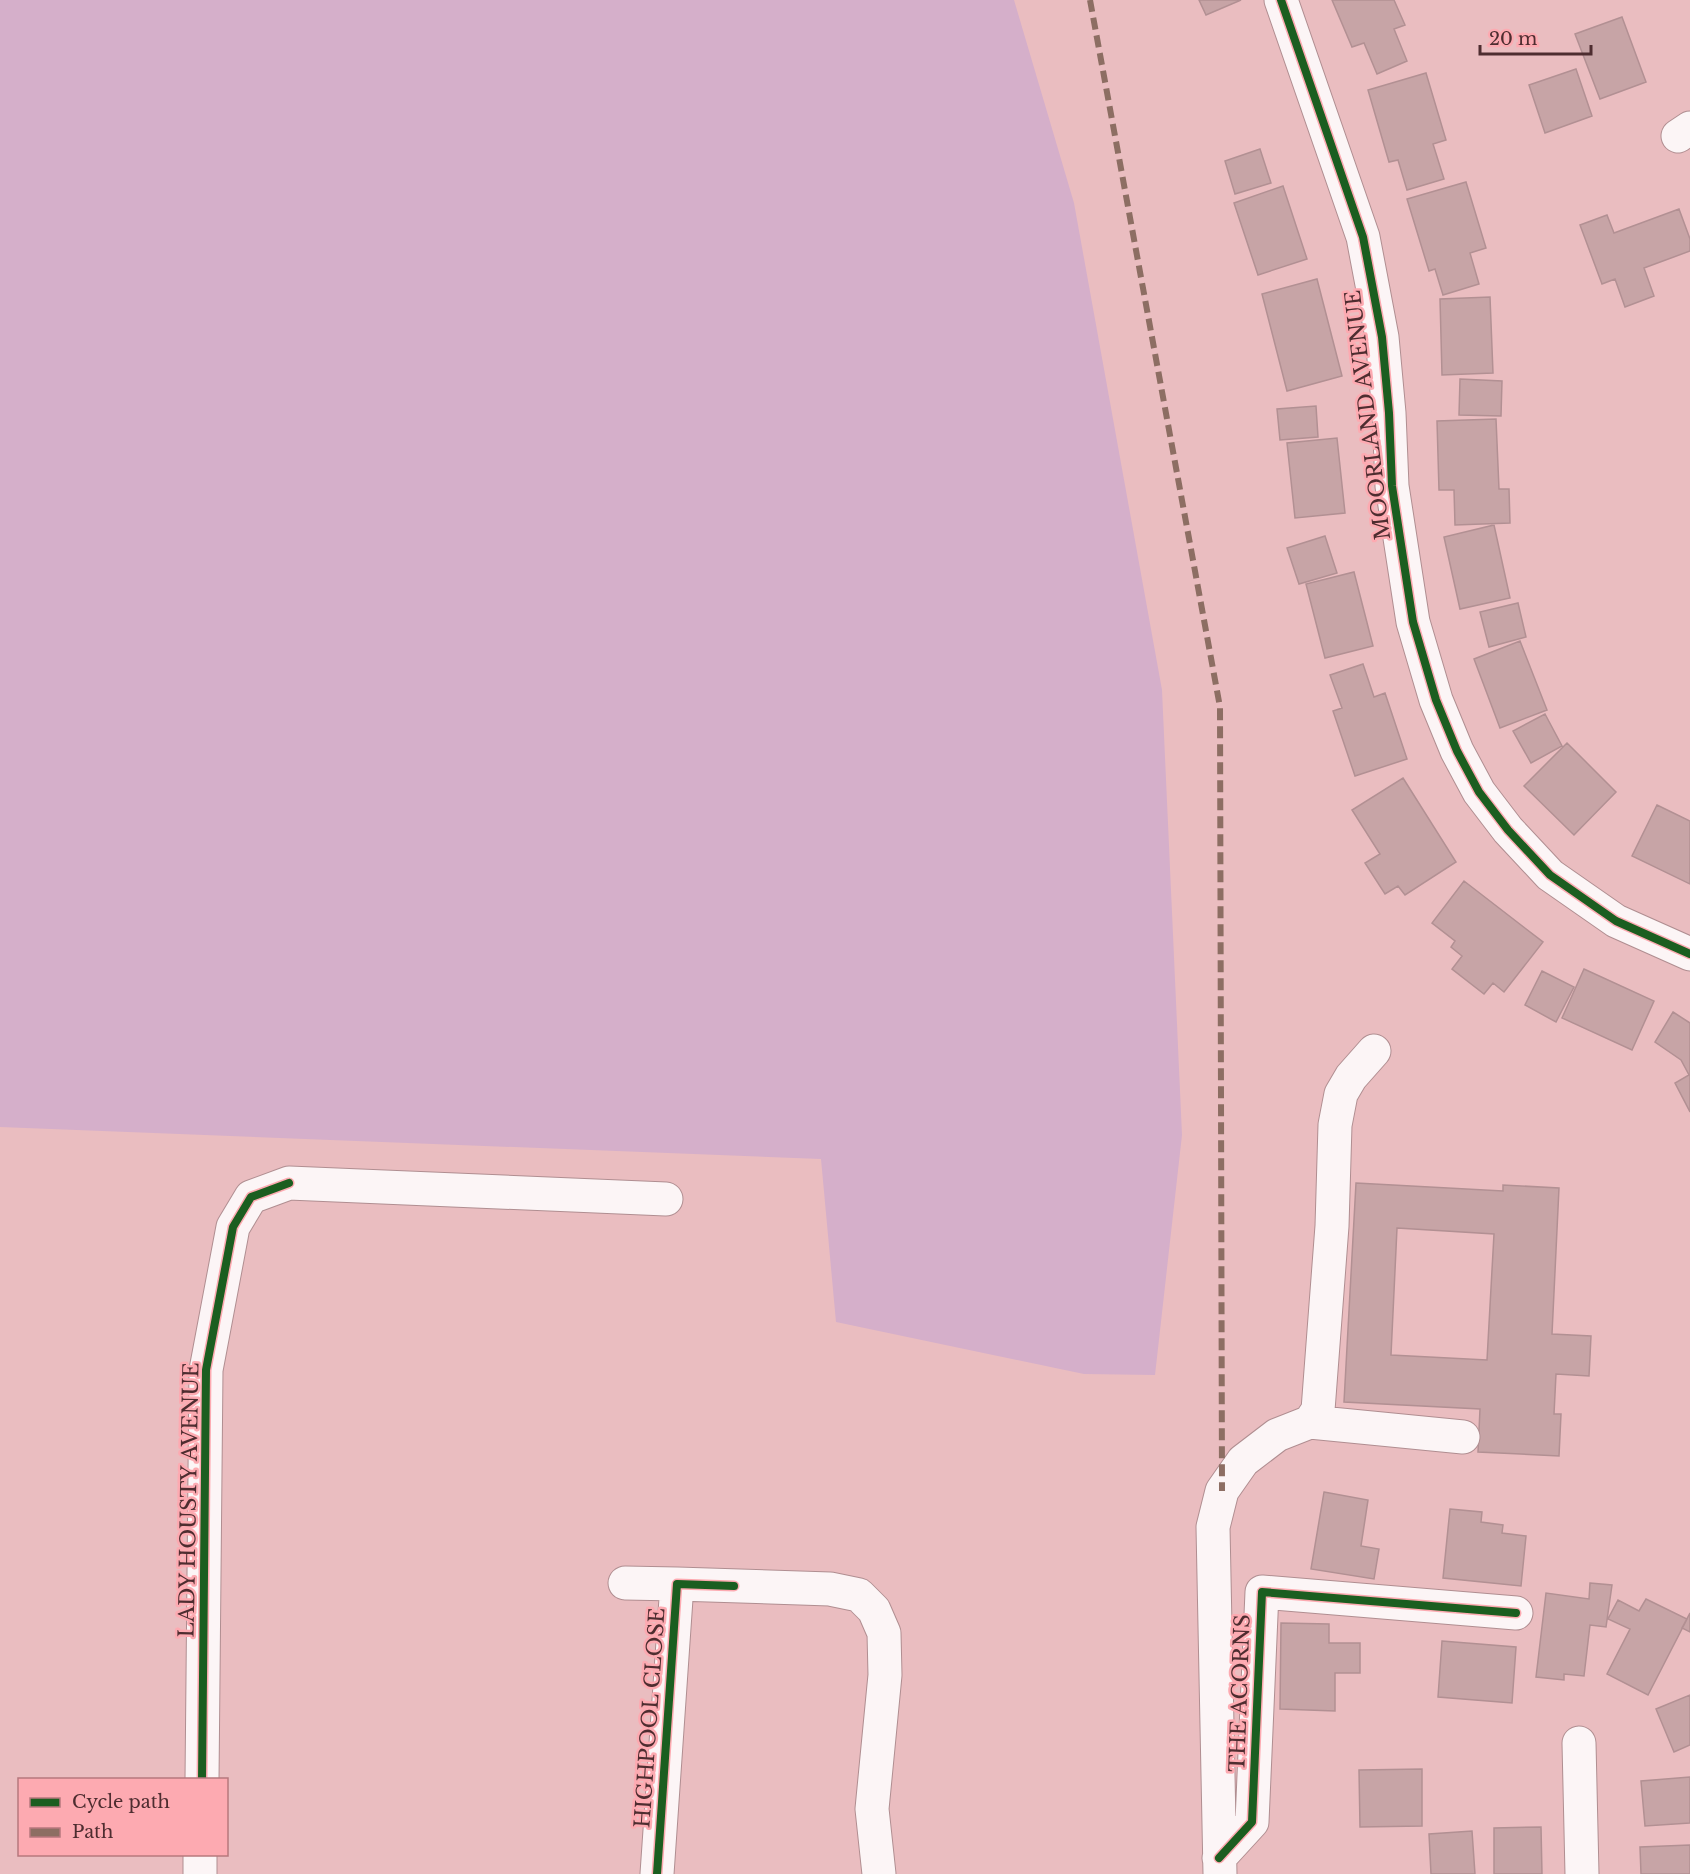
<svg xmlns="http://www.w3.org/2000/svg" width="1690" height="1874" viewBox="0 0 1690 1874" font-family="'Libre Baskerville',serif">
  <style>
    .green { fill: #d5afca }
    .building { fill: #c7a4a6; stroke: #b29093; stroke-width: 1.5; fill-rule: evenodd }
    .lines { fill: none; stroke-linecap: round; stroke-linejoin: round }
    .minor-casing { stroke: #b08e91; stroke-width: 35 }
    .minor { stroke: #fcf5f6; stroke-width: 33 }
    .quiet { stroke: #8d6e63; stroke-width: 6; stroke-dasharray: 12 6; stroke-linecap: butt }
    .cycleway-casing { stroke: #fdaab1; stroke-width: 11 }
    .cycleway { stroke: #1b5e20; stroke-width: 8 }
    .labels { text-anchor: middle; stroke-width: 5; stroke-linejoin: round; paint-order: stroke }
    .street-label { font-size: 21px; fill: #4e2d30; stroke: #fdaab1 }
  </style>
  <rect width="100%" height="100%" fill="#eabdc0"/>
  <path class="green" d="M0,0H1014L1074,203L1162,690L1182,1135L1155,1375L1084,1374L836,1322L821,1159L0,1127Z"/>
  <path class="building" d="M1199,0H1241L1206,15Z
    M1332,0H1394L1405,25L1394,29L1407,61L1377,74L1364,43L1352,47Z
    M1622,17L1646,82L1600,99L1575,34Z
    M1576,69L1592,116L1545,133L1529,85Z
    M1426,73L1446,140L1433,144L1444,179L1407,190L1398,160L1389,162L1368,90Z
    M1260,149L1271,183L1235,194L1225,161Z
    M1466,182L1486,248L1470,253L1479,284L1443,295L1435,269L1429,271L1407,199Z
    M1283,186L1307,259L1258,275L1234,203Z
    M1679,209L1690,239V251L1644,268L1654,296L1625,307L1615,279L1602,284L1580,225L1607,215L1614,233Z
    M1317,279L1342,376L1287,391L1262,294Z
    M1490,297L1493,373L1442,375L1440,299Z
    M1460,379L1502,381L1501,416L1459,415Z
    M1316,406L1318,437L1280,440L1277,409Z
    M1496,419L1499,489H1509L1510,523L1455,525L1454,490H1439L1437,421Z
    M1337,438L1345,513L1295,518L1287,443Z
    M1494,525L1510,598L1460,609L1444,537Z
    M1325,536L1337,573L1299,584L1287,548Z
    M1354,572L1373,646L1325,658L1306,584Z
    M1518,603L1526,637L1489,647L1480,612Z
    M1520,641L1547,710L1500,728L1474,659Z
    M1363,664L1374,697L1385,693L1407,759L1355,776L1333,711L1342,708L1330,675Z
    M1545,714L1562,746L1531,763L1513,731Z
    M1567,743L1616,792L1574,835L1524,786Z
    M1403,778L1456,862L1405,895L1398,886L1385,894L1365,863L1380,854L1352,810Z
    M1657,805L1690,821V884L1632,856Z
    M1464,881L1543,942L1504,992L1493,983L1484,994L1452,969L1462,956L1451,947L1455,941L1432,923Z
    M1584,969L1654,1001L1632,1050L1562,1018Z
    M1542,971L1574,987L1556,1022L1525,1005Z
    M1673,1012L1690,1023V1112L1675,1083L1689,1075L1681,1060L1655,1042Z
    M1356,1183L1503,1191V1185L1559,1188L1552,1334L1591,1336L1589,1376L1556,1374L1554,1414H1561L1559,1456L1478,1452L1480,1409L1344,1402ZM1397,1228L1494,1234L1487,1360L1391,1355Z
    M1324,1492L1368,1500L1361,1546L1379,1549L1374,1579L1311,1569Z
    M1450,1509L1482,1512L1481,1522L1503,1525L1502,1533L1526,1536L1521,1586L1443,1578Z
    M1590,1583L1612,1585L1606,1627L1590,1625L1584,1676L1564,1674V1680L1536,1677L1546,1593L1589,1599Z
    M1646,1599L1687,1619L1648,1695L1607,1674L1630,1629L1608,1619L1618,1600L1639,1611Z
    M1690,1613V1632L1682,1628Z
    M1281,1623L1329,1624V1643H1360V1673H1335V1711L1280,1709Z
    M1442,1641L1516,1647L1512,1703L1438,1697Z
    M1690,1695V1745L1674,1752L1656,1709Z
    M1422,1769V1826L1360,1827L1359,1770Z
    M1690,1777V1823L1645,1826L1641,1781Z
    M1541,1827L1542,1874H1494V1828Z
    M1472,1831L1475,1874H1431L1429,1834Z
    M1690,1845V1874H1641L1640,1847Z"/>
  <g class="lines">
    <defs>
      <path id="minor" d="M1281,0L1363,237L1382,337L1389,413L1392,486L1413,622L1436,700L1457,751L1479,792L1508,830L1550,875L1616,921L1690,954
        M1678,136L1690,128
        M1310,1422L1463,1437
        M625,1583L677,1584
        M1579,1743L1582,1874
        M202,1780L206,1370L233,1227L251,1197L289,1183L666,1199
        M1219,1858L1252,1822L1262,1592L1516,1613
        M200,1874V1854
        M657,1874L677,1584L830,1589L859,1595L874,1610L884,1633L885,1675L872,1809L879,1874
        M1220,1874L1213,1527L1222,1491L1243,1461L1277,1435L1310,1422L1318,1410L1332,1226L1335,1125L1341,1094L1351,1077L1374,1051"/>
    </defs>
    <use href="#minor" class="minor-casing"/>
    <use href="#minor" class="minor"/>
    <path class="quiet" d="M1090,0L1220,707L1222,1491"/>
    <defs>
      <path id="cycleway" d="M1281,0L1363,237L1382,337L1389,413L1392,486L1413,622L1436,700L1457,751L1479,792L1508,830L1550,875L1616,921L1690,954
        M202,1780L206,1370L233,1227L251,1197L289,1183
        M1219,1858L1252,1822L1262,1592L1516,1613
        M657,1874L677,1584L734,1586"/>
    </defs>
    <use href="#cycleway" class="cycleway-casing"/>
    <use href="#cycleway" class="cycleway"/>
  </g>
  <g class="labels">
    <g class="street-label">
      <text transform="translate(1368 415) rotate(-97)" y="7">MOORLAND AVENUE</text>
      <text transform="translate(189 1500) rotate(-89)" y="7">LADY HOUSTY AVENUE</text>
      <text transform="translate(1240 1693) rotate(-88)" y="7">THE ACORNS</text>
      <text transform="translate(650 1718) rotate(-86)" y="7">HIGHPOOL CLOSE</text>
    </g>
  </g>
  <rect x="18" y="1778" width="210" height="78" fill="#fdaab1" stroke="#b7787d" stroke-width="1.5"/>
  <rect x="30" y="1798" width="30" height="9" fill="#1b5e20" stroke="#b7787d" stroke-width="1.5"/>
  <text x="72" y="1808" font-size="18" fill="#4e2d30">Cycle path</text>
  <rect x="30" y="1828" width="30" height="9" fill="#8d6e63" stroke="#b7787d" stroke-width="1.5"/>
  <text x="72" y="1838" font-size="18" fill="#4e2d30">Path</text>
  <path d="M1480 45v9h111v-9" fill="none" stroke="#4e2d30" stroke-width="3"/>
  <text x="1489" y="45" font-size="18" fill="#4e2d30" stroke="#fdaab1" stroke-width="4.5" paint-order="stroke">20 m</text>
</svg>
